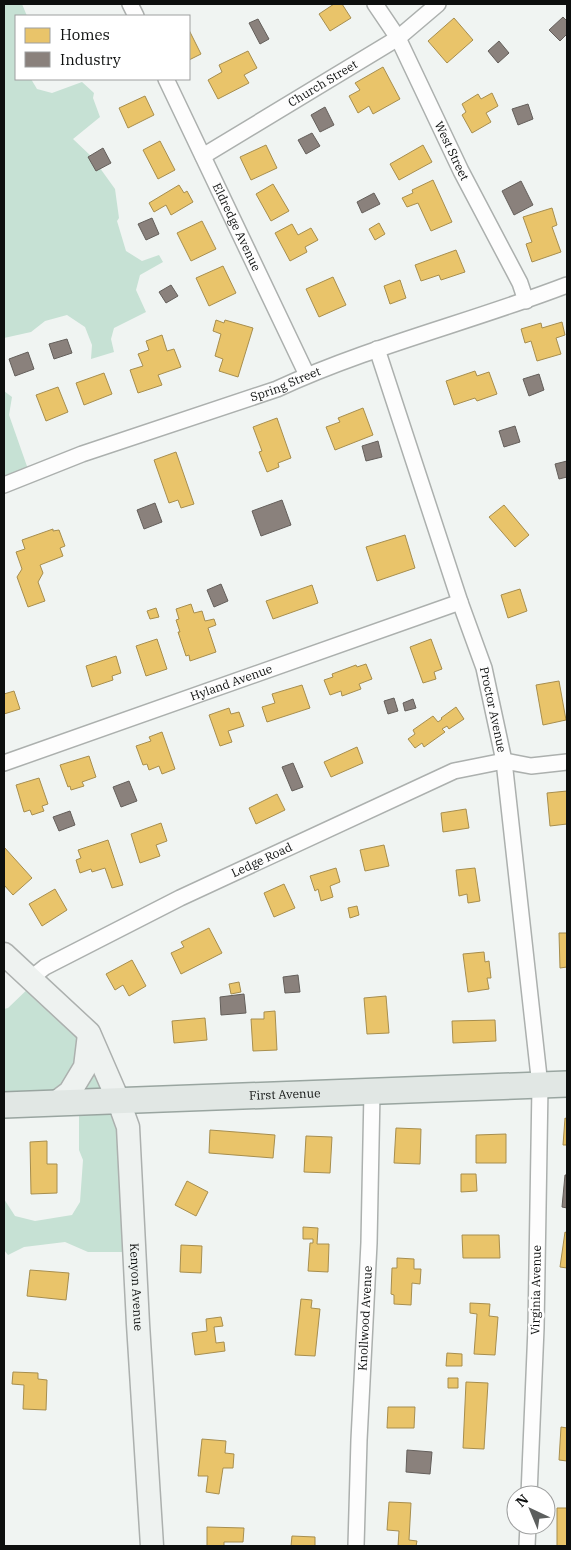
<svg xmlns="http://www.w3.org/2000/svg" width="571" height="1550" viewBox="0 0 571 1550" font-family="'IBM Plex Serif',serif">
  <style>
    .forest { fill: #c6e1d4 }
    .homes { fill: #e9c46a; stroke: #a78e4e }
    .industry { fill: #8a817c; stroke: #645f5b }
    .lines { fill: none; stroke-linecap: round; stroke-linejoin: round }
    .street-casing { stroke: #acb0ae; stroke-width: 18 }
    .secondary-casing { stroke: #acb0ae; stroke-width: 25 }
    .primary-casing { stroke: #99a5a0; stroke-width: 28 }
    .street { stroke: #fdfdfd; stroke-width: 15 }
    .secondary { stroke: #eef2f0; stroke-width: 22 }
    .primary { stroke: #e1e7e4; stroke-width: 25 }
    .labels { text-anchor: middle; stroke-width: 5; stroke-linejoin: round; paint-order: stroke }
    .street-label { font-size: 12px; fill: #0d0f0e; stroke: #fff }
  </style>
  <rect width="100%" height="100%" fill="#f0f4f2"/>
  <path class="forest" d="M4,4H22L27,16H16V79H31L37,89L52,93L82,82L94,93L93,98L100,117L73,139L92,157L115,189L119,218L117,221L126,251L142,261L159,255L163,262L140,275L136,290L146,312L114,328L111,339L114,352L91,359L92,345L85,327L67,315L45,321L31,332L4,338Z
    M4,391L12,397L9,415L29,472L4,485Z
    M33,984L87,1041L119,1106L131,1252H88L65,1242L24,1247L8,1255L4,1250V1199L15,1216L35,1221L72,1215L80,1202L83,1160L79,1150V1105H4V1009L8,1008Z"/>
  <path class="homes" d="M334,4H342L351,18L330,31L319,14Z
    M454,18L473,40L447,63L428,41Z
    M189,30L201,54L189,60Z
    M248,51L257,68L244,75L249,83L218,99L208,80L222,72L219,65Z
    M383,67L400,99L373,114L369,106L358,113L349,96L360,90L355,83Z
    M492,93L498,106L486,113L491,122L472,133L462,115L466,112L462,104L478,94L481,99Z
    M145,96L154,115L128,128L119,108Z
    M160,141L175,170L158,179L143,150Z
    M266,145L277,168L251,180L240,157Z
    M423,145L432,162L399,180L390,164Z
    M433,180L452,222L431,231L418,203L407,207L402,198L413,193L412,190Z
    M273,184L289,211L271,221L256,194Z
    M179,185L184,193L187,191L193,202L171,215L166,205L154,212L149,203Z
    M552,208L557,225L552,227L561,252L532,262L526,244L532,242L523,217Z
    M202,221L216,249L191,261L177,233Z
    M379,223L385,234L375,240L369,229Z
    M292,224L298,235L311,228L318,240L305,247L307,252L290,261L275,233Z
    M456,250L465,272L441,280L439,275L421,281L415,265Z
    M223,266L236,293L209,306L196,278Z
    M333,277L346,305L319,317L306,289Z
    M400,280L406,298L390,304L384,286Z
    M216,320L224,323L225,320L253,328L238,377L219,371L223,359L215,356L221,334L213,331Z
    M562,322L565,335L556,338L561,354L537,361L531,341L525,343L521,329L541,323L542,328Z
    M162,335L167,351L174,349L181,367L158,375L162,385L138,393L130,370L143,366L138,354L149,350L146,341Z
    M475,371L477,376L489,372L497,394L477,401L475,398L454,405L446,381Z
    M104,373L112,394L84,405L76,383Z
    M58,387L68,412L46,421L36,395Z
    M363,408L373,435L335,450L326,427L340,422L338,418Z
    M277,418L291,458L278,463L279,467L267,472L259,452L262,451L253,427Z
    M176,452L194,504L181,508L178,500L169,503L154,460Z
    M504,505L529,535L515,547L489,517Z
    M53,529V531L59,530L65,546L60,548L63,556L40,565L43,573L38,582L45,601L28,607L17,577L22,569L16,552L25,549L22,540Z
    M405,535L415,568L377,581L366,547Z
    M312,585L318,603L273,619L266,601Z
    M520,589L527,611L508,618L501,595Z
    M191,604L194,613L202,611L205,621L214,619L216,625L208,628L216,652L190,661L189,655L186,656L178,632H180L176,620L179,619L176,609Z
    M156,608L159,617L150,619L147,611Z
    M157,639L167,669L146,676L136,646Z
    M431,639L442,669L434,672L436,679L423,683L410,647Z
    M116,656L121,673L112,676L113,680L92,687L86,666Z
    M366,664L372,679L359,684L361,689L342,696L341,691L330,695L324,680L333,677L332,674L356,665L357,667Z
    M559,681L566,720L543,725L536,685Z
    M302,685L310,708L267,722L262,707L275,703L272,694Z
    M14,691L20,709L4,714V694Z
    M456,707L464,719L449,729L447,726L442,729L445,732L424,747L422,743L415,748L408,739L415,734L413,730L433,716L438,722L442,719L441,718Z
    M229,708L231,714L239,712L244,726L228,731L232,742L220,746L209,715Z
    M162,732L175,769L162,774L159,766L149,770L147,764L143,765L136,746L151,741L149,737Z
    M357,747L363,763L331,777L324,762Z
    M89,756L96,777L82,782L84,786L71,790L70,786L68,787L60,765Z
    M39,778L48,804L42,806L44,811L32,815L30,810L24,812L16,785Z
    M567,791V824L550,826L547,793Z
    M277,794L285,810L256,824L249,808Z
    M466,809L469,828L443,832L441,813Z
    M161,823L167,841L156,845L160,856L140,863L131,834Z
    M108,840L123,885L112,888L105,868L92,872L91,869L80,873L76,860L81,858L78,850Z
    M384,845L389,866L365,871L360,850Z
    M4,847L32,878L13,895L4,885Z
    M336,868L340,882L330,886L333,897L321,901L318,889L315,891L310,876Z
    M475,868L480,901L468,903L467,894L459,896L456,870Z
    M284,884L295,908L274,917L264,893Z
    M55,889L67,910L42,926L29,904Z
    M357,906L359,915L350,918L348,908Z
    M209,928L222,953L181,974L171,953L184,947L181,942Z
    M559,933H567V967L560,968Z
    M484,952L485,962L489,961L491,978H487L489,989L468,992L463,954Z
    M132,960L146,986L129,996L123,985L115,990L106,974Z
    M239,982L241,992L231,994L229,984Z
    M386,996L389,1033L367,1034L364,998Z
    M275,1011L277,1050L253,1051L251,1019H264V1012Z
    M205,1018L207,1040L174,1043L172,1021Z
    M495,1020L496,1041L453,1043L452,1021Z
    M565,1118L567,1119V1145H563Z
    M396,1128L421,1129L420,1164L394,1163Z
    M210,1130L275,1135L273,1158L209,1153Z
    M506,1134V1163H476V1135Z
    M306,1136L332,1137L330,1173L304,1172Z
    M47,1141V1164H57V1193L31,1194L30,1142Z
    M461,1174H476L477,1191L461,1192Z
    M187,1181L208,1192L196,1216L175,1205Z
    M303,1227L318,1228L317,1244H329L328,1272L308,1271L310,1243H313V1239H303Z
    M565,1232L567,1233V1268L560,1267Z
    M462,1235H499L500,1258H463Z
    M181,1245L202,1246L201,1273L180,1272Z
    M397,1258L414,1259V1269H421L420,1284L412,1283L411,1305L394,1304V1295L391,1294L392,1268H397Z
    M30,1270L69,1273L66,1300L27,1296Z
    M301,1299L312,1300L311,1308L320,1309L315,1356L295,1355Z
    M470,1303L490,1304L489,1316L498,1317L495,1355L474,1354L477,1314L470,1313Z
    M221,1317L223,1326L214,1327L216,1343L224,1342L225,1351L195,1355L192,1333L207,1331L206,1319Z
    M447,1353L462,1354V1366H446Z
    M13,1372L38,1373V1379L47,1380L46,1410L23,1409L24,1385L12,1384Z
    M448,1378H458V1388H448Z
    M466,1382L488,1383L484,1449L463,1448Z
    M388,1407H415L414,1428H387Z
    M561,1427L567,1428V1461L559,1460Z
    M202,1439L226,1441L225,1453L234,1454L233,1468H223L219,1494L206,1492L208,1476H198Z
    M389,1502L411,1503L409,1540L417,1541L416,1546H398L399,1531L387,1530Z
    M557,1508H567V1546H557Z
    M207,1527L244,1528L243,1542H224V1546H207Z
    M292,1536L315,1537V1546H291Z"/>
  <path class="industry" d="M563,17L567,21V34L560,41L549,30Z
    M258,19L269,39L260,44L249,23Z
    M499,41L509,53L498,63L488,51Z
    M528,104L533,119L518,125L512,109Z
    M325,107L334,125L320,132L311,115Z
    M312,133L320,146L306,154L298,140Z
    M103,148L111,163L96,171L88,157Z
    M521,181L533,205L514,215L502,191Z
    M374,193L380,204L362,213L357,202Z
    M152,218L159,234L146,240L138,224Z
    M171,285L178,296L166,303L159,292Z
    M67,339L72,353L54,359L49,344Z
    M28,352L34,369L15,376L9,359Z
    M539,374L544,390L529,396L523,379Z
    M515,426L520,442L504,447L499,431Z
    M378,441L382,457L366,461L362,446Z
    M567,461V477L559,479L555,464Z
    M282,500L291,525L261,536L252,511Z
    M155,503L162,522L144,529L137,510Z
    M221,584L228,601L214,607L207,590Z
    M394,698L398,711L388,714L384,701Z
    M413,699L416,708L405,711L403,703Z
    M293,763L303,787L292,791L282,767Z
    M129,781L137,801L121,807L113,787Z
    M70,811L75,825L59,831L53,817Z
    M298,975L300,992L285,993L283,977Z
    M244,994L246,1013L221,1015L220,997Z
    M565,1175H567V1208L562,1207Z
    M407,1450L432,1452L430,1474L406,1472Z"/>
  <g class="lines">
    <defs>
      <g id="street">
        <path d="M130,4L136,16"/>
        <path id="s1" d="M375,4L398,38L461,171L520,283L526,301"/>
        <path id="s2" d="M166,79L307,375"/>
        <path id="s3" d="M203,156L398,38L438,4"/>
        <path id="s4" d="M377,349L460,602L484,668L504,761L540,1086L536,1328L529,1495"/>
        <path id="s5" d="M4,485L82,454L277,389C370,346 471,322 567,285"/>
        <path id="s6" d="M4,763L460,602"/>
        <path id="s7" d="M30,979L45,967L180,898L454,771L504,761L531,766L567,762"/>
        <path id="s8" d="M356,1546L359,1440L369,1243L372,1092"/>
        <path d="M527,1546L528,1525"/>
      </g>
      <g id="secondary">
        <path id="s9" d="M4,954L89,1033L119,1102L128,1127L138,1324L152,1546"/>
        <path d="M54,1104L70,1092L85,1067L89,1034"/>
      </g>
      <g id="primary">
        <path id="s10" d="M4,1105L567,1084"/>
      </g>
    </defs>
    <use href="#street" class="street-casing"/>
    <use href="#secondary" class="secondary-casing"/>
    <use href="#primary" class="primary-casing"/>
    <use href="#street" class="street"/>
    <use href="#secondary" class="secondary"/>
    <use href="#primary" class="primary"/>
  </g>
  <g class="labels">
    <g class="street-label">
      <text dy="4" stroke="none"><textPath href="#s3" startOffset="140">Church Street</textPath></text>
      <text dy="4" stroke="none"><textPath href="#s1" startOffset="166">West Street</textPath></text>
      <text dy="4" stroke="none"><textPath href="#s2" startOffset="164">Eldredge Avenue</textPath></text>
      <text dy="4" stroke="none"><textPath href="#s5" startOffset="299">Spring Street</textPath></text>
      <text dy="4" stroke="none"><textPath href="#s6" startOffset="241">Hyland Avenue</textPath></text>
      <text dy="4" stroke="none"><textPath href="#s4" startOffset="379">Proctor Avenue</textPath></text>
      <text dy="4" stroke="none"><textPath href="#s7" startOffset="261">Ledge Road</textPath></text>
      <text dy="4" stroke="none"><textPath href="#s10" startOffset="281">First Avenue</textPath></text>
      <text dy="4" stroke="none"><textPath href="#s9" startOffset="378">Kenyon Avenue</textPath></text>
      <text transform="translate(536 1290) rotate(-89)" y="4">Virginia Avenue</text>
      <text dy="4" stroke="none"><textPath href="#s8" startOffset="228">Knollwood Avenue</textPath></text>
    </g>
  </g>
  <rect width="571" height="1550" fill="none" stroke="#0d0f0e" stroke-width="10"/>
  <rect x="15" y="15" width="175" height="65" fill="#ffffff" stroke="#9e9f9f"/>
  <rect x="25" y="28" width="25" height="15" fill="#e9c46a" stroke="#9e9f9f"/>
  <text x="60" y="40" font-size="15" fill="#0d0f0e">Homes</text>
  <rect x="25" y="52" width="25" height="15" fill="#8a817c" stroke="#9e9f9f"/>
  <text x="60" y="65" font-size="15" fill="#0d0f0e">Industry</text>
  <g transform="translate(531 1510) rotate(316)"><circle r="24" fill="#ffffff" stroke="#9e9f9f"/>
  <path d="M0-4L9 19L0 12L-9 19Z" fill="#5c5f5e"/>
  <text y="-8" font-size="14" font-weight="bold" text-anchor="middle" fill="#0d0f0e">N</text>
  </g>
</svg>
